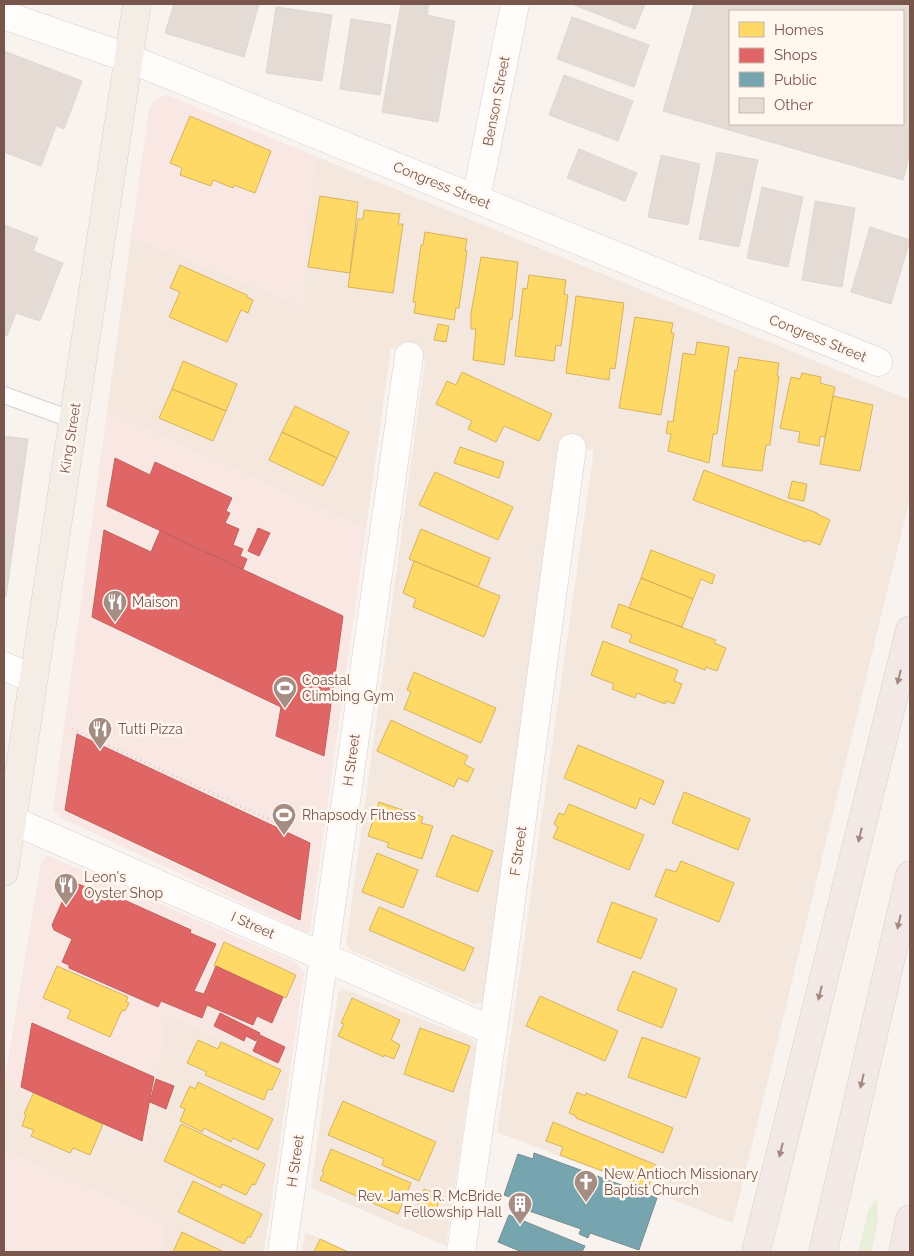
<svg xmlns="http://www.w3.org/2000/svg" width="914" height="1256" viewBox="0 0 914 1256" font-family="Raleway,sans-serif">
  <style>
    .residential { fill: #f4e8de }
    .commercial { fill: #f8e7e2 }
    .green { fill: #e8efd9 }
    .homes { fill: #ffd966; stroke: #d7b25e }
    .shops { fill: #e06666; stroke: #c1615e }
    .public { fill: #76a5af; stroke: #778d91 }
    .building { fill: #e5dbd5; stroke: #e1d5d0; fill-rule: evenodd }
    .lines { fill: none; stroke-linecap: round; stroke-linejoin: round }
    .lane-casing { stroke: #d8d0cc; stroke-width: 18 }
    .street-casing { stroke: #d8d0cc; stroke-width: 29 }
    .primary-casing { stroke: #dacfca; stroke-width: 29 }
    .highway-casing { stroke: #dacfca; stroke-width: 29 }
    .path { stroke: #dbd1cf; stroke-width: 3; stroke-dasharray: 1 4; stroke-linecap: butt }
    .lane { stroke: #fefdfc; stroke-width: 16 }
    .street { stroke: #fefdfc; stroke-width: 28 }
    .primary { stroke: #f3ede6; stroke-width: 28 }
    .highway { stroke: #f2e8e6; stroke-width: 28 }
    .oneway { fill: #a38981 }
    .labels { text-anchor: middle; stroke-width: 5; stroke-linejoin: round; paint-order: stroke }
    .street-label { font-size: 14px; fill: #79564b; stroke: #fff7f0 }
    .poi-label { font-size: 14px; fill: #79564b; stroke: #fff7f0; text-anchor: start }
  </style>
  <rect width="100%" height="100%" fill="#f8f3ee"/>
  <path class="residential" d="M315,156L910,400V498L733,1223L497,1132L594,450L558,443L484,1001L474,1004L351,950L346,944L425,360L391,348L366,529L107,411L131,238L302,305Z
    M342,988L472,1039L476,1044L446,1246L311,1188L338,993Z
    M167,1014L290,1071L264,1252H161L165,1222L4,1150V1083L145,1145Z
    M305,1232L350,1252H302Z"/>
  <path class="commercial" d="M166,95L315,156L302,305L131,238L149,109L155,100Z
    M107,411L366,529L310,929L307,933L61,818L53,809Z
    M49,856L297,963L304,974L290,1071L167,1014L145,1145L4,1083L41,864L45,857Z
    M4,1150L166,1222L161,1252H4Z"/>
  <path class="green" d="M877,1198L878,1221L871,1252H858L869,1209Z"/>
  <path class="homes" d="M190,116L271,151L255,193L234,185L233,188L213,180L211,186L180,175L182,168L170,163Z
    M320,196L358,202L350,273L308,267Z
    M364,210L400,214L398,224H403L393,293L348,287L358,219H363Z
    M425,232L467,239L465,251H467L459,308H456L454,320L414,313L416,302H413L421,245H423Z
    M481,257L518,262L512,319H510L504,365L473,360L476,329H471V313Z
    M180,265L247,295V297L253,300L248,313L241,310L227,342L169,317L180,292L170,288Z
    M529,275L566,280L564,294L568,295L561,346L556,345L554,361L515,356L523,288L527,289Z
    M576,296L624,303L615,369L610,368L609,380L566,373Z
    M635,317L673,323L671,333H674L661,415L619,408Z
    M438,324L449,326L446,342L434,340Z
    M697,342L729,347L717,434H713L709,463L668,451L671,434L666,433L668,421L673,422L683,353L695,355Z
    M739,357L779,363L777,376H779L770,445H766L762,471L722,466L735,370L737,371Z
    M183,361L237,384L226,411L172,389Z
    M462,372L552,414L539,441L504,426L496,442L468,429L472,421L436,404L447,381L456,385Z
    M802,373L821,377L820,383L835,387L825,437L820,436L819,446L798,442L800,432L780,428L791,377L800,379Z
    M172,389L226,411L213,441L159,418Z
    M833,396L873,405L860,471L820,464Z
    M295,406L349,432L337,458L282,432Z
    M282,432L337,458L323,486L269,460Z
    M460,447L504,462L499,478L454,463Z
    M704,470L817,513V514L830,520L820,545L807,540L806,542L693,500Z
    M435,472L513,507L498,540L419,505Z
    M792,481L807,484L804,501L788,498Z
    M421,529L490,558L478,587L409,559Z
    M651,550L715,575L712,584L701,579L693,599L641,578Z
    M414,561L500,596L484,637L413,607L416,599L403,593Z
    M641,578L693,599L682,627L629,608Z
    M619,604L716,640L714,643L726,648L717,671L706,667L705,670L629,642L632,635L611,627Z
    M603,641L678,670L674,681L682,684L674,704L666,701L665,704L637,693L635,698L612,689L614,684L591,675Z
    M414,672L496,708L481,743L404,709L411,692L407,690Z
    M391,720L468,756L464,764L474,769L468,782L458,778L454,787L377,751Z
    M578,745L664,781L654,805L640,798L636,809L564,778Z
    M684,792L750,819L738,850L672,823Z
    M379,802L423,817L421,823L433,826L422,859L387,847L389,843L368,836Z
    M569,804L644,835L629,870L553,838L558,827L554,824L559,813L564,815Z
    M452,835L493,851L478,892L436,876Z
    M377,853L418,870L403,908L362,892Z
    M681,861L734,883L719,922L655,896L666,869L676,872Z
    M612,902L657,919L641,959L597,942Z
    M379,907L474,948L464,971L369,930Z
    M224,942L296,975L286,998L214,966Z
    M57,966L128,997L126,1002L129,1003L125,1011L122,1010L110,1037L67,1018L71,1010L43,998Z
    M633,971L677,989L662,1028L617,1010Z
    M540,996L618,1031L605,1061L526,1026Z
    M352,998L400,1020L391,1040L400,1045L394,1059L384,1055V1057L338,1036L344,1024L341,1023Z
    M420,1028L470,1046L453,1092L404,1074Z
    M642,1037L700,1058L686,1098L628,1077Z
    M198,1040L218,1049L221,1042L281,1070L272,1090L268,1089L264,1100L205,1075L207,1072L187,1063Z
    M198,1082L273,1119L258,1150L233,1138L231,1142L204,1128L202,1132L180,1121L185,1109L180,1107L190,1086L195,1089Z
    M34,1092L103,1124L90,1155L73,1148L70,1153L31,1136L34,1130L22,1126L26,1115L24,1114Z
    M577,1092L585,1096L586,1093L673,1128L663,1153L576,1118V1116L569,1113Z
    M343,1101L436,1142L419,1181L382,1165L384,1159L328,1135Z
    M553,1122L656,1165L648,1188L560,1155L563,1147L546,1141Z
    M181,1124L265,1164L255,1185L252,1184L246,1195L222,1184L221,1188L164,1161Z
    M331,1149L411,1183L398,1214L320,1180L324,1172L322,1171Z
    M193,1181L262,1214L250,1238L248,1236L244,1244L178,1212Z
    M424,1189L441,1196L435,1212L418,1205Z
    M182,1232L224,1252H173Z
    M320,1239L348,1252H314Z"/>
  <path class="shops" d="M115,458L150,475L155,462L232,498L226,511L230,513L225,523L239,529L233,545L243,549L240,556L247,559L243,569L107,506Z
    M258,528L270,533L259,556L248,551Z
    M104,530L151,552L160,531L343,616L324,756L276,736L281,707L92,617Z
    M77,734L310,843L300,920L65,810Z
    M74,882L101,894L102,890L191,930L190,933L216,944L194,991L204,994L216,966L283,997L272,1023L257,1016L253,1025L207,1005L202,1018L161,1001L158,1007L69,968V965L62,962L72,939L54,930L52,925L70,884Z
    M220,1013L260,1033L256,1041L246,1036L244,1041L214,1026Z
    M32,1023L154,1077L142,1141L21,1087Z
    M260,1035L285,1047L278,1063L253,1051Z
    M156,1079L174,1086L166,1109L150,1102Z"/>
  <path class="public" d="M534,1153L657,1198L639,1250L590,1233L588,1238L579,1234L581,1229L515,1206L518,1200L504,1195L518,1154L533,1159Z
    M509,1215L585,1246L582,1252H522L498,1242Z"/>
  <path class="building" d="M174,4H259L244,57L165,33Z
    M401,4H429L427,15L455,21L438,122L382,112Z
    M572,4H645L635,29Z
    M694,4H910V153L903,180L663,111ZM730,11H903V124H730Z
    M276,7L332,15L322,81L266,73Z
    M572,17L649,45L634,87L557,59Z
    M351,19L391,25L380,95L340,89Z
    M4,51L82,81L64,129L56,126L41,166L4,152Z
    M564,75L633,101L618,141L549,115Z
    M579,149L637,173L625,201L567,178Z
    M717,152L758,160L739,247L699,239Z
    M661,155L700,164L688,225L648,217Z
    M762,187L803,197L788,267L747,258Z
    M815,201L855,208L842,287L802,280Z
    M4,225L38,238L33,251L63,263L40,321L16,313L7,336L4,335Z
    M870,227L910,240L891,304L851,292Z
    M4,436L28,439L6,597L4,596Z"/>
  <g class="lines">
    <defs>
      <path id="lane" d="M4,395L73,420"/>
      <path id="street" d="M4,15L128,58L878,362
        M476,199L515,4
        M4,666L33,679
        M12,820L493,1031
        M282,1252L409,356
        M461,1252L501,975L572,448"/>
      <path id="primary" d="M4,872L137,4"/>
      <path id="highway" d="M756,1252L910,630
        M823,1252L910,875
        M903,1252L910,1219"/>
    </defs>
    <use href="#lane" class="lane-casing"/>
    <use href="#street" class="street-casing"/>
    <use href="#primary" class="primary-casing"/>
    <use href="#highway" class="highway-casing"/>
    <path class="path" d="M72,729L290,829"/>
    <use href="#lane" class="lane"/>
    <use href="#street" class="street"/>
    <use href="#primary" class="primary"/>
    <use href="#highway" class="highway"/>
  </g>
  <defs><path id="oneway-solid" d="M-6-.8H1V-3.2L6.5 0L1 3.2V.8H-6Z" transform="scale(1.25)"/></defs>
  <g class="oneway">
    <use href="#oneway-solid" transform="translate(899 677) rotate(104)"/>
    <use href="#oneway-solid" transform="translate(860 835) rotate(104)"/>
    <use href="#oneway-solid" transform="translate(899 922) rotate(103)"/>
    <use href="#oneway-solid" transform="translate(820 993) rotate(104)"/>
    <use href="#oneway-solid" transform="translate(862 1081) rotate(103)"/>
    <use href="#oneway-solid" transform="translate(781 1150) rotate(104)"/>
  </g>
  <defs>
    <symbol id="restaurant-pin" viewBox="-11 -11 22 30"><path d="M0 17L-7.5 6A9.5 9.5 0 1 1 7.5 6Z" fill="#a58d84" stroke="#fff7f0"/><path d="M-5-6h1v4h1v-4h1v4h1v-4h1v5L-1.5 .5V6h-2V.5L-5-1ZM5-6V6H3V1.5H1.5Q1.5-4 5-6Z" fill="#fff"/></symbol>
    <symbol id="stadium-pin" viewBox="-11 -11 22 30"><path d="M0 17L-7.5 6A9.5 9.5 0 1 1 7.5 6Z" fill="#a58d84" stroke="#fff7f0"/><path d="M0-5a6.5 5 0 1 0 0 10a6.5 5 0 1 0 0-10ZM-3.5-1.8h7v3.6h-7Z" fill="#fff"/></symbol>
    <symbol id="church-pin" viewBox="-11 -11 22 30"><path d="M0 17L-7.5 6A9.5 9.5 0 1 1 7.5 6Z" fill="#a58d84" stroke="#fff7f0"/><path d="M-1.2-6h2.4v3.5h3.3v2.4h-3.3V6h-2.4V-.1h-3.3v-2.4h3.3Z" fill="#fff"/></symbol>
    <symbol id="building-pin" viewBox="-11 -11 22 30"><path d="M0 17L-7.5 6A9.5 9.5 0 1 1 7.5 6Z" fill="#a58d84" stroke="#fff7f0"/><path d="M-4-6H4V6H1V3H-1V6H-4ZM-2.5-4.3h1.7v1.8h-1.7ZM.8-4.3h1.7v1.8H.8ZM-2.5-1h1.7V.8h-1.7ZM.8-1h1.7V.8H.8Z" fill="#fff"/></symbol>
  </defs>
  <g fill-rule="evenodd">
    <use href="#restaurant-pin" x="101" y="588" width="28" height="38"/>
    <use href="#stadium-pin" x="271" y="674" width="28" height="38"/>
    <use href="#restaurant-pin" x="86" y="715" width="28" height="38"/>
    <use href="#stadium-pin" x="270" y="801" width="28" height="38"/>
    <use href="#restaurant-pin" x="52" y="871" width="28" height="38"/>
    <use href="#church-pin" x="572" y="1168" width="28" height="38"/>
    <use href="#building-pin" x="506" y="1190" width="28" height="38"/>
  </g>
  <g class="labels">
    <g class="street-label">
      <text transform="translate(496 101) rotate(-79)" y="5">Benson Street</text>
      <text transform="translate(442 185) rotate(22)" y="5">Congress Street</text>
      <text transform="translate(818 338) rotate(22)" y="5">Congress Street</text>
      <text transform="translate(70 438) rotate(-81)" y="5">King Street</text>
      <text transform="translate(351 760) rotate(-82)" y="5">H Street</text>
      <text transform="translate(518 851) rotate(-82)" y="5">F Street</text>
      <text transform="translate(253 925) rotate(24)" y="5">I Street</text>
      <text transform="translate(295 1161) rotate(-82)" y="5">H Street</text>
    </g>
    <g class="poi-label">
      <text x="132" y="607">Maison</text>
      <text x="302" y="685">Coastal<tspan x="302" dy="16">Climbing Gym</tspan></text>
      <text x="118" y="734">Tutti Pizza</text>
      <text x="302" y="820">Rhapsody Fitness</text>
      <text x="84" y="882">Leon's<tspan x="84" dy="16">Oyster Shop</tspan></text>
      <text x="604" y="1179">New Antioch Missionary<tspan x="604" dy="16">Baptist Church</tspan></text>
      <text x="502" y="1201" text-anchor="end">Rev. James R. McBride<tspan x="502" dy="16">Fellowship Hall</tspan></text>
    </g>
  </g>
  <rect width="914" height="1256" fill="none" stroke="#79564b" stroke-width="10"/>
  <rect x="729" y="10" width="175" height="115" fill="#fff7f0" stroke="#c9b7ae"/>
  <rect x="739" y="22" width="25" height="15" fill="#ffd966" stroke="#c9b7ae"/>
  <text x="774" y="35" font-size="15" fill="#79564b">Homes</text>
  <rect x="739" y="48" width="25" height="15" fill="#e06666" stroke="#c9b7ae"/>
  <text x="774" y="60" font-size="15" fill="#79564b">Shops</text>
  <rect x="739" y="72" width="25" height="15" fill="#76a5af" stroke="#c9b7ae"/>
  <text x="774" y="85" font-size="15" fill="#79564b">Public</text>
  <rect x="739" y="98" width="25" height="15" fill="#e5dbd5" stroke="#c9b7ae"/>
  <text x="774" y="110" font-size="15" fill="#79564b">Other</text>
</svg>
